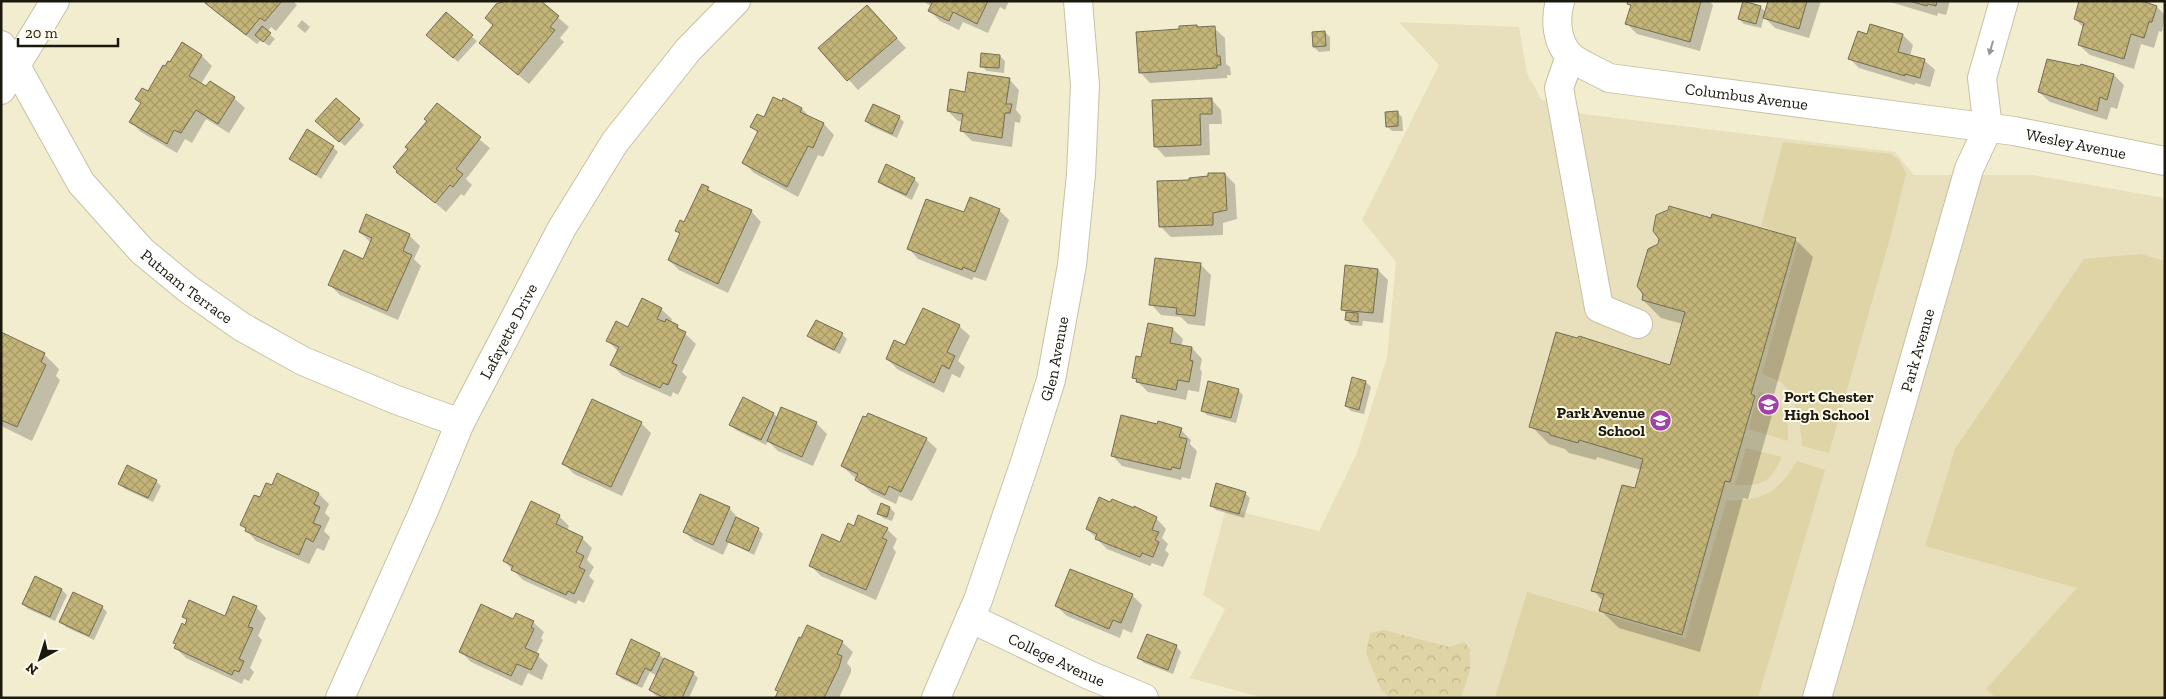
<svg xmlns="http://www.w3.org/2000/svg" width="2166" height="699" viewBox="0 0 2166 699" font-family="'Zilla Slab',serif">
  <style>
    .built { fill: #e8e0bc }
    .green { fill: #dfd4a6 }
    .park { fill: url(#park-crowns) }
    .shadow { fill: #0003 }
    .building { fill: url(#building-cross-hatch); stroke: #736d54 }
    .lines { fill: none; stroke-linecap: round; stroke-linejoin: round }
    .minor-casing { stroke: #c7c1a5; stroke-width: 30 }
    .minor { stroke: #fff; stroke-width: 28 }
    .oneway { fill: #989793 }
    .labels { text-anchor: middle; stroke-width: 4; stroke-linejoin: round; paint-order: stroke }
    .street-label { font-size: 16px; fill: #1b180e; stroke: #fefae9 }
    .poi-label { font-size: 16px; font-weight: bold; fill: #1b180e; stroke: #fefae9; text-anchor: start }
  </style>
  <defs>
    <pattern id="park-crowns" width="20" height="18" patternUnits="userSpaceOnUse" patternTransform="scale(1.25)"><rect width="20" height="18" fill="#dfd4a6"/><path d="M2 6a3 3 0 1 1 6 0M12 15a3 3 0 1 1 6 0" fill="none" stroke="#bfb58e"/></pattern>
    <pattern id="building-cross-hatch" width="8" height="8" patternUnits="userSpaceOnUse" patternTransform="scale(1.25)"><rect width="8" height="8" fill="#c3b478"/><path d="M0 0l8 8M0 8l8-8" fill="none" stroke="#a79a67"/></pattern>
  </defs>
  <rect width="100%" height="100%" fill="#f3edd0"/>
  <path class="built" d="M1399,22L1519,27L1527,73L1541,99L1583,114L1895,152L1914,175H2033L2165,198V698H1264L1190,678L1225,609L1203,595L1226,508L1319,531L1357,453L1387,357L1396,262L1362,220L1439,65Z"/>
  <path class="green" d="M1783,142L1891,154L1899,160L1906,173L1892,231L1829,453L1802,446C1801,429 1797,398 1784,385C1779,380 1769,377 1762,374L1799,239L1761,226Z
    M2141,254L2165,261V698H1996L1986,689L2077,588L1925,546L1955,449L2084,259Z
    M1759,391C1787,403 1788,412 1788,441L1748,429Z
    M1746,448L1782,457C1769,483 1764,486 1735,485Z
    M1797,461L1825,470L1758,698H1495L1527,592L1685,638L1727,500C1763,502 1779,491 1797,461Z"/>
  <path class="park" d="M1384,630L1449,647L1464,642L1470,649V671L1461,698H1390L1381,690L1366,653L1370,633Z"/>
  <path class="shadow" d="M208,1H293L297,5L276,31L271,27L267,32L275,39L269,46L261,40L257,44L217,13L206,3Z
    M539,1L569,27L560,38L564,42L529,84L480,43L494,26Z
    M923,1H1009L1005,10L1000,7L988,33L963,22L959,30L940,21L930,11L932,7Z
    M1629,1H1709L1713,5L1700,51L1637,34L1627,24L1632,7L1628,3Z
    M1770,1H1821L1809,38L1775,28L1764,17L1761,28L1744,24L1739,19L1760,7L1766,12Z
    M1887,1H1950L1946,15L1938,13L1937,16Z
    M867,6L906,48L858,90L820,48Z
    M2157,7L2165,15L2162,32L2159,31L2154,48L2141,44L2134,69L2090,55L2079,45L2084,28L2075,19Z
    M446,14L477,41L458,62L433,40Z
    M302,20L310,27L305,33L297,26Z
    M1871,26L1903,35L1913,45L1910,56L1924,60L1935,70L1930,87L1915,83V85L1859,68L1849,58L1868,35Z
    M1214,28L1225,38L1226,64L1230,67L1231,75H1227V78L1150,83L1140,72Z
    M1325,32L1330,37V51L1319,52L1314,47Z
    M182,44L202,56L212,66L201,84L234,98L245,108L229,133L206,119L192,143L185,139L177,153L141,132L131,122L142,104L137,99L148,92Z
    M1000,56L1005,61L1004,73L987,71L982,66Z
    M2114,75L2124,85L2117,109L2111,107L2107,120L2050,102L2039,92Z
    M1009,79L1019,90L1016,110L1021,116L1020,123L1015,122L1012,147L972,141L962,131L963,122L958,121L948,111L966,93Z
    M1211,99L1221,110L1222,124H1209L1210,155L1165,157L1155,146Z
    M437,105L490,148L466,179L472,185L464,196L461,194L446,212L398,172L409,149L428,121Z
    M874,105L899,117L904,122L897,138L871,126L866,121Z
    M802,109L811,118L824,124L834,135L823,157L818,155L798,197L754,173L744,163L758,133L752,127Z
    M1397,112L1402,117L1403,131H1392L1387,126Z
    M359,120L364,125L345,146L322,126Z
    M333,147L338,152L321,179L291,158Z
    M1225,174L1235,184L1237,219L1223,223V235L1171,237L1161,227L1191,181Z
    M914,179L919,184L912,200L884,186L879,181Z
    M708,188L715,195L751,211L761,222L728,293L679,270L669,260L681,235L677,230L685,223Z
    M999,210L1009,220L986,281L974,277L972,280L918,259L908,248L964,214Z
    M1712,220L1795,239L1813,257L1769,412L1772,415L1748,499L1743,498L1700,652L1619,628L1601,611L1603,601L1593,590L1635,490L1641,470L1597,457L1596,460L1569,453L1565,449L1549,444L1531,426L1671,366L1683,324L1661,318L1643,300L1659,245Z
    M360,232L409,235L420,246L414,259L421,266L398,320L340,295L330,285L364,260L370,242Z
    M1201,265L1211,275L1205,326L1188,324L1181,317L1161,315L1151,304Z
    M1378,270L1388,280L1383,323L1363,321L1362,326L1351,325L1346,320L1347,314L1342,309Z
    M661,309L672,319L670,323L677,326L696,344L682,372L687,377L678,395L673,392L671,397L622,375L612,365L618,351L608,341Z
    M959,326L970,336L958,361L965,367L960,378L952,374L944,393L897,369L887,358L906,347Z
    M1173,329L1183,339L1181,346L1192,348L1202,359L1200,369L1202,372L1199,392L1188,390L1186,400L1148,392L1133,377L1142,359Z
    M1,334L44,354L59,369L56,376L60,380L32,441L1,426Z
    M842,334L847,339L840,354L814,341L809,336Z
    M1366,382L1371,387L1364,414L1351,411L1346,406Z
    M1238,390L1243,395L1236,423L1207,415L1202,410Z
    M774,414L778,418L816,423L827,434L813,466L778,451L768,441L766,445L736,430L731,425Z
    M641,423L651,433L622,496L574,474L564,464Z
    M1181,430L1191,440L1190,444L1197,451L1190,479L1182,477L1181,480L1122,466L1112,455Z
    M926,439L937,449L912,501L899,496L896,504L872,493L842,466Z
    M156,481L161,486L153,502L125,489L120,484Z
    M1245,493L1250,498L1244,518L1216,510L1211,505Z
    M319,494L329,504L325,513L330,518L324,531L330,537L324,551L317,548L309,564L256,541L242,525L260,499Z
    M1111,504L1135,510L1156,518L1166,529L1162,538L1168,544L1165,550L1169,554L1163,567L1152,563L1150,566L1107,549L1087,529Z
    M881,505L890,508L895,513L892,521L883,518L878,513Z
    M729,508L739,519L758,529L763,534L754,555L729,542L723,555L694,541L684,531Z
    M559,516L569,526L567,531L582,538L592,548L587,560L594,567L589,576L594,581L584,603L578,600L576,604L523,580L504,561Z
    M854,528L887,529L897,539L893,548L896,552L876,600L821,576L811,566L841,543Z
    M35,578L62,590L67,595L55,621L28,609L23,604Z
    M1132,595L1142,605L1132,633L1123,629L1120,638L1067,616L1056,606Z
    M102,607L107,612L94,640L66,627L61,622Z
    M256,607L266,618L258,636L262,640L250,668L254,672L249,681L244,679L242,684L186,658L176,648L188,621L184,617H225Z
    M514,621L533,622L544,632L541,638L543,640L536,654L548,665L542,680L528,673L522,686L471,662L461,652Z
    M802,639L842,642L853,652L847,663L851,668V672L839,698H776L779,692L777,690Z
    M1176,646L1181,652L1173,674L1144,663L1139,658Z
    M659,654L664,659L693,673L698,678L689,698H661L655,695L650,690L657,676L650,672L642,688L622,679L617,674Z"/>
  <path class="building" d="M206,1H282L265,21L260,18L246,35L205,3Z
    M505,1H541L559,16L550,27L555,30L518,75L479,43L493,25L485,18L496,4Z
    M928,1H988L977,24L953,12L949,21L928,11L932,3Z
    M1628,1H1701L1690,42L1625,24L1631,5L1627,4Z
    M1743,1L1761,6L1756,24L1738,19Z
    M1768,1H1807L1799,29L1763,18Z
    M1909,1H1937L1936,6L1928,4L1927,6Z
    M2079,1H2142L2157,6L2152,22H2149L2144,38L2131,34L2124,59L2078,45L2084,23L2074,19Z
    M867,5L897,38L847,81L818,48Z
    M446,12L473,35L453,58L426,35Z
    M1870,24L1903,34L1898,52L1925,59L1920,78L1905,74V76L1848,59L1858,31L1867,34Z
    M1197,25V27L1215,26L1217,56H1220L1221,65H1217V68L1139,73L1136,32L1179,29V26Z
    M262,26L271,33L263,42L255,35Z
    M1325,31L1326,46L1313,47L1312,32Z
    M182,42L202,55L189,76L206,86L210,81L235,97L218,124L196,110L181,133L174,130L167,144L129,122L141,103L135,99L142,88L148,91L163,65L165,66L168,61L170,62Z
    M981,53L1000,55L999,68L980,67Z
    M2047,59L2080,66L2081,64L2114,74L2107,100L2100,97L2097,111L2038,92Z
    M968,72L1010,78L1006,104H1012L1010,113H1005L1002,138L960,131L963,114L947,111L950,89L965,92Z
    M773,97L782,101L783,98L802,108L800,112L824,123L813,148L808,146L787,187L742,163L758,131L750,127L757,114L764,117Z
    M336,98L360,119L339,142L315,121Z
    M1212,98V114H1200L1201,145L1154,147L1152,100Z
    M437,103L481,137L456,169L463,174L453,187L450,185L435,203L396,172L397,171L393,167L408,149L405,147L427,121L424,119Z
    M873,104L900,116L892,134L865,121Z
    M1398,111V126L1386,127L1385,112Z
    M307,129L334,146L316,175L289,159Z
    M886,164L915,178L906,195L878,182Z
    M1208,173H1225L1227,210L1213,213V225L1159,227L1157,181L1189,180V178L1208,176Z
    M702,184L709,187L707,190L752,210L718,284L668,260L680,233L675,231L680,220L684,222Z
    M970,197L1000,209L975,272L963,267L962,270L907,249L926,199L964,212Z
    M1669,206L1711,218L1712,214L1796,238L1751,394L1755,396L1730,482L1725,481L1682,635L1599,611L1604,594L1591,591L1622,485L1635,488L1643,459L1579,440L1578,443L1550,435V433L1529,427L1556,332L1577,338L1579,336L1670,365L1685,312L1642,300L1643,294L1637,286L1648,249L1658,244L1659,239L1653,231L1656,215L1668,210Z
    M366,214L410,234L403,251L412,255L387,311L328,285L344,250L363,259L372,238L359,232Z
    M1155,258L1201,263L1195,316L1176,314L1177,308L1149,305Z
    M1345,265L1378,269L1373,313L1341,310Z
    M642,298L662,308L657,319L665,322L666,319L678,325L677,328L686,332L672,363L677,365L668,385L663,383L660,388L610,365L619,347L606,341L616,321L628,327Z
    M923,308L960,325L947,352L955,356L949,369L942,365L934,383L886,359L894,340L905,345Z
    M1346,312L1358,313V322L1345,320Z
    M816,320L843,333L834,350L807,336Z
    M1148,323L1173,328L1170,343L1192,347L1190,360L1193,361L1189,382L1178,380L1176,390L1136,382L1137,379L1132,378L1136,356L1141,357Z
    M1,332L45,353L41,362L46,365L17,427L1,420Z
    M1352,377L1366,381L1359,410L1345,406Z
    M1208,381L1239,389L1231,418L1201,411Z
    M743,397L774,413L761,440L729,425Z
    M592,399L642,422L611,487L562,464Z
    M781,407L817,422L802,457L767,441Z
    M868,413L927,438L901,492L889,486L885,495L860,483L855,480L858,474L841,466L863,416L866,417Z
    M1121,415L1157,424L1158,421L1182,428L1179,437L1187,439L1180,469L1172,467L1171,470L1111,456Z
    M127,465L157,480L148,498L118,484Z
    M277,473L319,493L314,504L320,507L313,523L321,526L313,542L306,538L299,555L245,531L246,528L240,525L254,495L260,497L266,483L272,485Z
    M1216,483L1246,492L1239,514L1210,506Z
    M700,494L730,507L713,545L683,532Z
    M1099,497L1110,502L1112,499L1134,508V506L1157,517L1152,530L1159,532L1155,540L1159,542L1153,557L1142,553L1140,557L1095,539L1097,534L1086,529Z
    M531,501L560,515L556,524L583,537L576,552L584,556L579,567L585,570L574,594L568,591L566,595L511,570L513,566L503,561Z
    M881,503L890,507L887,517L877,514Z
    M858,515L888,528L882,538L887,540L866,590L809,566L822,534L840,542L848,523L854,526Z
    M736,517L759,528L749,551L726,541Z
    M1070,569L1133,594L1121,623L1113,620L1109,629L1055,606Z
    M35,576L62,589L50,617L22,604Z
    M73,592L103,606L89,636L59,622Z
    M233,596L257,606L248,627L253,628L239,659L244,661L239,672L234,670L232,675L174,648L176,644L173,643L182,623L185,625L187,619L182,617L189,600L225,616Z
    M481,604L513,619L516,613L534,621L531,627L534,629L525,648L539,654L531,670L517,664L511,676L459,652Z
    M807,625L843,641L837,654L842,656L839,667L824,698H775L778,691L775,690L799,637L801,638Z
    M1147,634L1177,645L1168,670L1137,658Z
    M631,639L660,653L651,671L645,668L637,684L616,674Z
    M664,658L694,672L682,698H665L649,690Z"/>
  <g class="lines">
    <defs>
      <g id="minor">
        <path id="s1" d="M1560,1C1555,19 1556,43 1571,57C1581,65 1597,71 1609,78L2014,131L2165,161"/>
        <path id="s2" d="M1,45L16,66L81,183L142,251L188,289L242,327L303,361L394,399L460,423"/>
        <path d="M1570,56L1559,88L1599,308L1638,324"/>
        <path d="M1,90L55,1"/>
        <path id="s3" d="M970,618L1089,675L1144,698"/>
        <path id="s4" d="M340,698L425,508L460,423L562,228L615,142L688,50L736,1"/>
        <path id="s5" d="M936,698L978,600L1025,462L1051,380L1072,265L1081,174L1085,85L1078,1"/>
        <path id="s6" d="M1817,698L1969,169L1988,128L1982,78L2004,1"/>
      </g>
    </defs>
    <use href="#minor" class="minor-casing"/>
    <use href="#minor" class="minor"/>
  </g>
  <defs><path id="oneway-solid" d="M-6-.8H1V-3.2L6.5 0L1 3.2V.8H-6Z" transform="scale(1.25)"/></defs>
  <use class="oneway" href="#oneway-solid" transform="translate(1991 48) rotate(106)"/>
  <defs>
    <symbol id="school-disc" viewBox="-11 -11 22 22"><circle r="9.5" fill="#a241a8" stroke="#fefae9"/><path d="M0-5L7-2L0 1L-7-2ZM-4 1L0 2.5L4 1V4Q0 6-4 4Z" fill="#fff"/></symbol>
  </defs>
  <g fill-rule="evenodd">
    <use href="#school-disc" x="1756" y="392" width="25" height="25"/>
    <use href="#school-disc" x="1648" y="408" width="25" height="25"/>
  </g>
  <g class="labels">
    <g class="street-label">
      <text dy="6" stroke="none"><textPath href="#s1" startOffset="242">Columbus Avenue</textPath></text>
      <text dy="6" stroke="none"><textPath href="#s1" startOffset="575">Wesley Avenue</textPath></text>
      <text dy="6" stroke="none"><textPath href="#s2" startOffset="308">Putnam Terrace</textPath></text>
      <text dy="6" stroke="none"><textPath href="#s4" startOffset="404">Lafayette Drive</textPath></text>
      <text dy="6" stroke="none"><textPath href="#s6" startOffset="362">Park Avenue</textPath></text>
      <text dy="6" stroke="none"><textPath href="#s5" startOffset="360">Glen Avenue</textPath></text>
      <text dy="6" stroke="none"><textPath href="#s3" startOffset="96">College Avenue</textPath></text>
    </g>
    <g class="poi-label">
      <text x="1784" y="402">Port Chester<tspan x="1784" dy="18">High School</tspan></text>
      <text x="1645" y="418" text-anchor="end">Park Avenue<tspan x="1645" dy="18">School</tspan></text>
    </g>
  </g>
  <rect width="2166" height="699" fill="none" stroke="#1b180e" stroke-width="5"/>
  <g transform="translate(40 659) rotate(219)" stroke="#fefae9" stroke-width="4" paint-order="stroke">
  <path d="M0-4L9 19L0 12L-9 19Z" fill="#1b180e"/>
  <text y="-8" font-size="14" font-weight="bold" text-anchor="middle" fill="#1b180e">N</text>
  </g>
  <path d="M18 38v8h100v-8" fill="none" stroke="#1b180e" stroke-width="2.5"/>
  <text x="25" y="38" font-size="15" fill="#1b180e" stroke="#fefae9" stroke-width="4" paint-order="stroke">20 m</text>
</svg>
